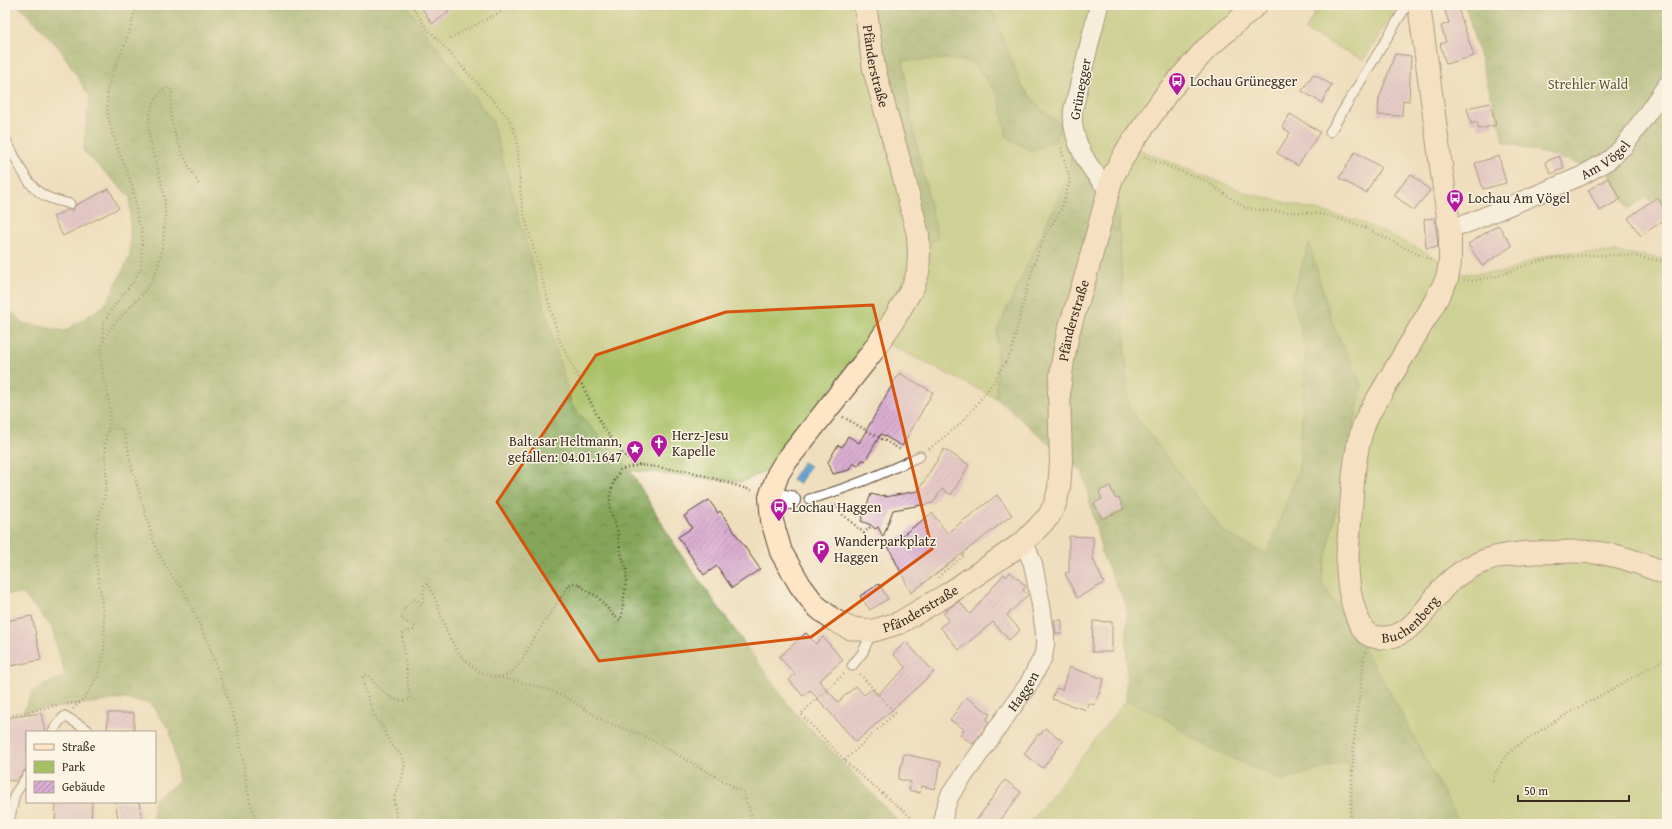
<svg xmlns="http://www.w3.org/2000/svg" width="1672" height="829" viewBox="0 0 1672 829" font-family="'Gentium Book Plus',serif">
  <style>
    .green { fill: #a7c065; stroke: #717542 }
    .forest { fill: url(#forest-crowns); stroke: #60683c }
    .water { fill: #5da0d1; stroke: #4c6578 }
    .building { fill: url(#building-hatch) }
    .lines { fill: none; stroke-linecap: round; stroke-linejoin: round }
    .lane-casing { stroke: #564536; stroke-width: 11 }
    .street-casing { stroke: #564536; stroke-width: 20 }
    .secondary-casing { stroke: #564536; stroke-width: 24 }
    .path { stroke: #564536; stroke-width: 2.5; stroke-dasharray: 1 3; stroke-linecap: butt }
    .lane { stroke: #fff; stroke-width: 9 }
    .street { stroke: #fff; stroke-width: 18 }
    .secondary { stroke: #fde5c5; stroke-width: 22 }
    .marked { fill: none; stroke: #d7540e; stroke-width: 3; stroke-linejoin: round }
    .labels { text-anchor: middle; stroke-width: 3; stroke-linejoin: round; paint-order: stroke }
    .street-label { font-size: 14px; fill: #3b2a1e; stroke: #fcf5e5 }
    .poi-label { font-size: 14px; fill: #3b2a1e; stroke: #fcf5e5; text-anchor: start }
    .park-label { font-size: 14px; fill: #5b5733; stroke: #fcf5e5 }
  </style>
  <defs>
    <pattern id="forest-crowns" width="20" height="18" patternUnits="userSpaceOnUse"><rect width="20" height="18" fill="#85a65a"/><path d="M2 6a3 3 0 1 1 6 0M12 15a3 3 0 1 1 6 0" fill="none" stroke="#6e874a"/></pattern>
    <pattern id="building-hatch" width="6" height="6" patternUnits="userSpaceOnUse"><rect width="6" height="6" fill="#d9add1"/><path d="M-1 1l2-2M0 6l6-6M5 7l2-2" fill="none" stroke="#b18da9"/></pattern>
  </defs>
  <rect width="100%" height="100%" fill="#fcf5e5"/>
  <filter id="ink" filterUnits="userSpaceOnUse"><feTurbulence type="fractalNoise" baseFrequency=".025" numOctaves="2"/><feDisplacementMap in="SourceGraphic" scale="8" xChannelSelector="R" yChannelSelector="G"/><feConvolveMatrix kernelMatrix="1 2 1 2 8 2 1 2 1" color-interpolation-filters="sRGB"/></filter>
  <filter id="wash" filterUnits="userSpaceOnUse"><feTurbulence type="fractalNoise" baseFrequency=".012" numOctaves="4" result="noise"/><feDisplacementMap in="SourceGraphic" scale="16" xChannelSelector="R" yChannelSelector="G"/><feGaussianBlur stdDeviation="0.9" result="paint"/><feColorMatrix in="noise" values="0 0 0 0 0 0 0 0 0 0 0 0 0 0 0 0 0 1.4 0 .05"/><feComposite in="paint" operator="in"/></filter>
  <g filter="url(#wash)">
    <rect width="100%" height="100%" fill="#efdebd"/>
    <path class="green" d="M406,5H859L911,236L908,281L872,338L769,469L742,482L630,470L571,406L492,121Z
      M990,5H1245L1135,148L1247,193L1357,220L1430,254L1462,274L1505,272L1537,258L1560,252H1615L1667,259V824H1460L1387,687L1321,581L1362,386L1334,328L1309,245L1292,295L1306,349L1299,469L1267,555L1225,533L1128,406L1118,203L1073,150L1066,181L997,331L996,398L886,343L922,245L938,239L911,119L903,60L948,59L972,62L998,94L1007,137L1056,140L1061,124L1041,109L1021,85Z
      M1319,5H1398L1364,60L1305,31Z
      M1126,700L1161,716L1211,749L1282,780L1348,761L1353,824H1029Z"/>
    <path class="forest" d="M18,5H406L492,121L572,406L630,470L679,552L790,707L901,824H153V802H155V799L179,782L170,731L150,703L123,699L23,712L33,691L65,675L51,626L23,594H5V305L23,323L65,331L105,305L130,256V197L83,151L90,97L60,49Z
      M865,5H990L1021,85L1041,109L1061,124L1056,140L1031,151L1007,137L998,94L972,62L948,59L903,61L911,119L938,239L922,245Z
      M1465,5H1667V226L1647,196L1629,209L1608,172L1504,142Z
      M1073,149L1118,203L1128,406L1225,533L1267,555L1299,469L1306,349L1292,295L1309,244L1334,328L1362,386L1321,581L1387,687L1460,824H1353L1348,761L1282,780L1211,749L1161,716L1126,700L1127,607L1103,557L1083,473L996,398L997,331L1066,181Z"/>
    <path class="water" d="M803,462L810,466L799,484L792,480Z"/>
    <g id="blocks">
      <path class="building" d="M420,5H444L449,12L432,24Z
        M1443,5H1457L1474,56L1446,64L1440,44L1446,42L1441,26L1449,23Z
        M1395,54L1411,56L1409,101L1403,100L1402,116L1378,115L1379,99Z
        M1313,74L1332,85L1322,103L1302,91Z
        M1490,103L1496,125L1479,129L1477,122L1471,124L1467,108Z
        M1290,114L1320,132L1298,166L1277,153L1290,133L1282,127Z
        M1355,152L1381,167L1366,193L1339,178Z
        M1499,156L1506,183L1483,189L1475,163Z
        M1559,156L1564,168L1551,174L1545,162Z
        M1411,174L1430,190L1414,211L1394,195Z
        M1608,178L1621,199L1600,211L1588,190Z
        M109,189L119,208L63,236L53,217L67,210H72L76,205Z
        M1657,197L1667,212V218L1641,236L1628,218Z
        M1435,218L1438,247L1426,248L1424,219Z
        M1498,225L1512,246L1482,266L1468,244Z
        M899,373L933,392L902,446L881,434L865,461L862,460L858,466L853,463L849,470L833,474L828,462L838,445L842,447L848,436L859,443Z
        M944,449L969,465L951,495L942,489L933,503L893,510L883,537L878,527L875,529L871,525L861,521L871,494L879,496L885,495V497L918,491Z
        M1110,486L1116,499L1119,498L1124,509L1102,519L1094,503L1102,499L1099,491Z
        M997,495L1012,515L911,593L888,546L932,513L947,533Z
        M709,500L718,513L720,511L760,569L732,588L717,566L704,575L678,537L692,528L684,516Z
        M1069,536L1093,537V559L1104,583L1077,598L1065,573L1069,572Z
        M1010,572L1026,586L1023,590L1028,595L1007,615L1020,630L1009,640L993,622L959,650L940,627L949,620L943,613L959,601L970,614L1004,574L1006,577Z
        M879,584L888,599L870,610L860,596Z
        M32,616L41,660L5,667V621Z
        M1054,620H1062V634H1056Z
        M1093,621L1112,622V652H1092Z
        M806,633L816,644L823,637L843,660L819,681L838,702L856,686L864,695L872,689L877,695L906,668L893,654L906,642L934,672L856,742L810,690L803,696L789,680L795,674L779,657Z
        M1069,667L1104,679L1095,705L1088,703L1086,710L1052,699L1056,688L1062,690Z
        M966,697L990,714L986,720L989,722L973,744L960,735L964,729L950,720Z
        M41,713L45,732H27V767L25,770L16,781L5,780L6,718Z
        M108,713H134V732H107Z
        M1045,728L1063,741L1043,768L1024,754L1038,734L1040,735Z
        M904,754L941,762L935,789L921,786L920,793L909,790L911,782L898,779Z
        M1005,780L1021,792L998,824H974Z
        M56,802H92L91,824H55Z
        M115,802H139L143,824H119Z"/>
    </g>
  </g>
  <g filter="url(#ink)">
    <use href="#blocks" fill-opacity="0" stroke="#564536" stroke-width="1"/>
    <g class="lines">
      <defs>
        <path id="lane" d="M1330,132L1407,5
          M5,139C19,160 25,190 52,199C58,201 64,202 70,204
          M809,499C848,489 884,473 920,456
          M852,666L863,652L872,631
          M53,732L58,723L65,716L88,730
          M5,822L10,818L15,794L27,776"/>
        <g id="street">
          <path d="M1099,5L1073,110C1070,139 1088,168 1108,189"/>
          <path id="s1" d="M1449,227L1466,224L1581,176L1609,160L1625,145L1667,85"/>
          <path d="M770,497L791,500"/>
          <path id="s2" d="M943,824L944,812L950,795L1028,685L1043,657L1045,646V633L1041,605L1033,564L1024,542"/>
        </g>
        <g id="secondary">
          <path id="s3" d="M865,5L874,69L903,174L918,235L919,255L918,272L913,287L892,323L870,355L784,464L778,474L770,497L772,521L781,552L800,585L815,605L832,619L849,628L872,631L899,623L948,594L1024,542L1049,516L1055,504L1059,489L1061,461L1059,390L1063,360L1068,333L1086,275L1112,178L1127,150L1167,93L1206,49L1256,5"/>
          <path id="s4" d="M1419,5L1447,210L1450,236V263L1447,279L1431,309L1368,415C1353,447 1353,487 1350,521C1349,539 1346,558 1348,576C1349,592 1355,621 1366,633C1372,638 1383,638 1389,637C1412,635 1430,603 1444,587C1475,555 1513,552 1555,552C1575,551 1596,551 1616,556C1633,560 1650,567 1667,574"/>
        </g>
      </defs>
      <use href="#lane" class="lane-casing"/>
      <use href="#street" class="street-casing"/>
      <use href="#secondary" class="secondary-casing"/>
      <path class="path" d="M411,5L426,27L508,117L517,137L521,198L523,211L559,339L603,427L622,453L631,461L640,465L689,471L754,491
        M450,38L514,5
        M1144,157L1206,181L1244,207L1258,210L1321,214L1347,221L1361,226L1432,261
        M1464,280L1472,281L1498,276L1526,265L1552,258L1590,255H1626L1667,262
        M103,341V324L111,310L133,282L141,268L142,230L138,221L133,188L112,133L108,114L107,91L112,73L126,42L137,5
        M843,417L901,450
        M108,429L118,428L122,429L126,439L131,464L153,540L160,556L169,572L184,591L208,643L219,673L238,730L249,798L257,824
        M929,449L958,426L970,413L992,384L1011,353L1028,284L1040,247L1044,237L1061,210L1070,181L1061,148
        M831,505L837,506L841,513L864,533L870,527
        M939,578L942,573L965,555L962,553
        M844,674L801,714L851,767L919,824
        M498,677L544,688L569,699L605,722L641,734L743,792L754,824
        M67,704L80,702
        M73,709C127,660 96,602 95,542C95,525 102,509 105,493C108,476 105,459 105,443C106,434 110,425 110,417C111,395 100,375 101,354C103,322 140,306 153,278C162,260 164,236 165,216C165,208 165,198 163,190C157,158 138,128 157,97C161,91 164,88 170,89L172,90C172,99 170,107 171,116C173,136 189,168 200,186
        M5,717L58,705
        M845,760L895,713L860,674
        M1493,781L1496,772L1504,759L1514,748L1555,721L1667,658
        M399,824L396,815L394,798L402,778L405,764L400,754L391,744L380,723L375,718L364,686L363,677L365,675H368C376,686 394,707 410,699L402,635L405,631L413,630L415,627L402,620C401,612 406,605 412,600L415,599L421,604L423,603L424,585L428,584C439,603 442,625 453,644C463,661 488,686 510,673C522,666 525,652 532,641C544,622 557,603 569,585L573,583H577L590,593L597,596L613,615L620,620L622,616L627,571L620,550L617,529L610,509V496L613,483L620,470L629,467L640,465
        M1350,824L1354,739L1365,652"/>
      <use href="#lane" class="lane"/>
      <use href="#street" class="street"/>
      <use href="#secondary" class="secondary"/>
    </g>
  </g>
  <path d="M0 0H1672V829H0ZM873,305L932,549L811,637L599,661L497,502L596,355L726,312Z" fill="#efdebd" fill-opacity=".55" fill-rule="evenodd"/>
  <path class="marked" d="M873,305L932,549L811,637L599,661L497,502L596,355L726,312Z"/>
  <defs>
    <symbol id="bus-pin" viewBox="-11 -11 22 30"><path d="M0 17L-7.5 6A9.5 9.5 0 1 1 7.5 6Z" fill="#b5179e" stroke="#fcf5e5"/><path d="M-5-6H5V4H4V6H2V4H-2V6H-4V4H-5ZM-3.5-4V0h7V-4ZM-3.5 1.2v1.5H-2V1.2ZM2 1.2v1.5H3.5V1.2Z" fill="#fff"/></symbol>
    <symbol id="church-pin" viewBox="-11 -11 22 30"><path d="M0 17L-7.5 6A9.5 9.5 0 1 1 7.5 6Z" fill="#b5179e" stroke="#fcf5e5"/><path d="M-1.2-6h2.4v3.5h3.3v2.4h-3.3V6h-2.4V-.1h-3.3v-2.4h3.3Z" fill="#fff"/></symbol>
    <symbol id="sight-pin" viewBox="-11 -11 22 30"><path d="M0 17L-7.5 6A9.5 9.5 0 1 1 7.5 6Z" fill="#b5179e" stroke="#fcf5e5"/><path d="M0-6L1.8-2.2L6-1.7L2.9 1.2L3.7 5.4L0 3.3L-3.7 5.4L-2.9 1.2L-6-1.7L-1.8-2.2Z" fill="#fff"/></symbol>
    <symbol id="parking-pin" viewBox="-11 -11 22 30"><path d="M0 17L-7.5 6A9.5 9.5 0 1 1 7.5 6Z" fill="#b5179e" stroke="#fcf5e5"/><path d="M-3.5-5.5H1a3.5 3.5 0 0 1 0 7H-1V5.5H-3.5ZM-1-3.4V-.6H.8a1.4 1.4 0 0 0 0-2.8Z" fill="#fff"/></symbol>
  </defs>
  <g fill-rule="evenodd">
    <use href="#bus-pin" x="1167" y="71" width="20" height="27"/>
    <use href="#bus-pin" x="1445" y="188" width="20" height="27"/>
    <use href="#church-pin" x="649" y="433" width="20" height="27"/>
    <use href="#sight-pin" x="625" y="439" width="20" height="27"/>
    <use href="#bus-pin" x="769" y="497" width="20" height="27"/>
    <use href="#parking-pin" x="811" y="539" width="20" height="27"/>
  </g>
  <g class="labels">
    <g class="street-label">
      <text dy="5" stroke="none"><textPath href="#s3" startOffset="62">Pfänderstraße</textPath></text>
      <text transform="translate(1080 89) rotate(-79)" y="5">Grünegger</text>
      <text dy="5" stroke="none"><textPath href="#s1" startOffset="171">Am Vögel</textPath></text>
      <text dy="5" stroke="none"><textPath href="#s3" startOffset="1141">Pfänderstraße</textPath></text>
      <text dy="5" stroke="none"><textPath href="#s3" startOffset="782">Pfänderstraße</textPath></text>
      <text dy="5" stroke="none"><textPath href="#s4" startOffset="709">Buchenberg</textPath></text>
      <text dy="5" stroke="none"><textPath href="#s2" startOffset="157">Haggen</textPath></text>
    </g>
    <g class="poi-label">
      <text x="1190" y="86">Lochau Grünegger</text>
      <text x="1468" y="203">Lochau Am Vögel</text>
      <text x="672" y="440">Herz-Jesu<tspan x="672" dy="16">Kapelle</tspan></text>
      <text x="622" y="446" text-anchor="end">Baltasar Heltmann,<tspan x="622" dy="16">gefallen: 04.01.1647</tspan></text>
      <text x="792" y="512">Lochau Haggen</text>
      <text x="834" y="546">Wanderparkplatz<tspan x="834" dy="16">Haggen</tspan></text>
    </g>
    <g class="park-label">
      <text x="1588" y="89">Strehler Wald</text>
    </g>
  </g>
  <rect width="1672" height="829" fill="none" stroke="#fcf5e5" stroke-width="20"/>
  <rect x="26" y="731" width="130" height="72" fill="#fcf5e5" stroke="#afa495"/>
  <rect x="34" y="744" width="20" height="6" fill="#fde5c5" stroke="#afa495"/>
  <text x="62" y="751" font-size="12" fill="#3b2a1e">Straße</text>
  <rect x="34" y="761" width="20" height="12" fill="#a7c065" stroke="#afa495"/>
  <text x="62" y="771" font-size="12" fill="#3b2a1e">Park</text>
  <rect x="34" y="781" width="20" height="12" fill="url(#building-hatch)" stroke="#afa495"/>
  <text x="62" y="791" font-size="12" fill="#3b2a1e">Gebäude</text>
  <path d="M1518 795v6h111v-6" fill="none" stroke="#3b2a1e" stroke-width="2"/>
  <text x="1524" y="795" font-size="12" fill="#3b2a1e" stroke="#fcf5e5" stroke-width="3" paint-order="stroke">50 m</text>
</svg>
